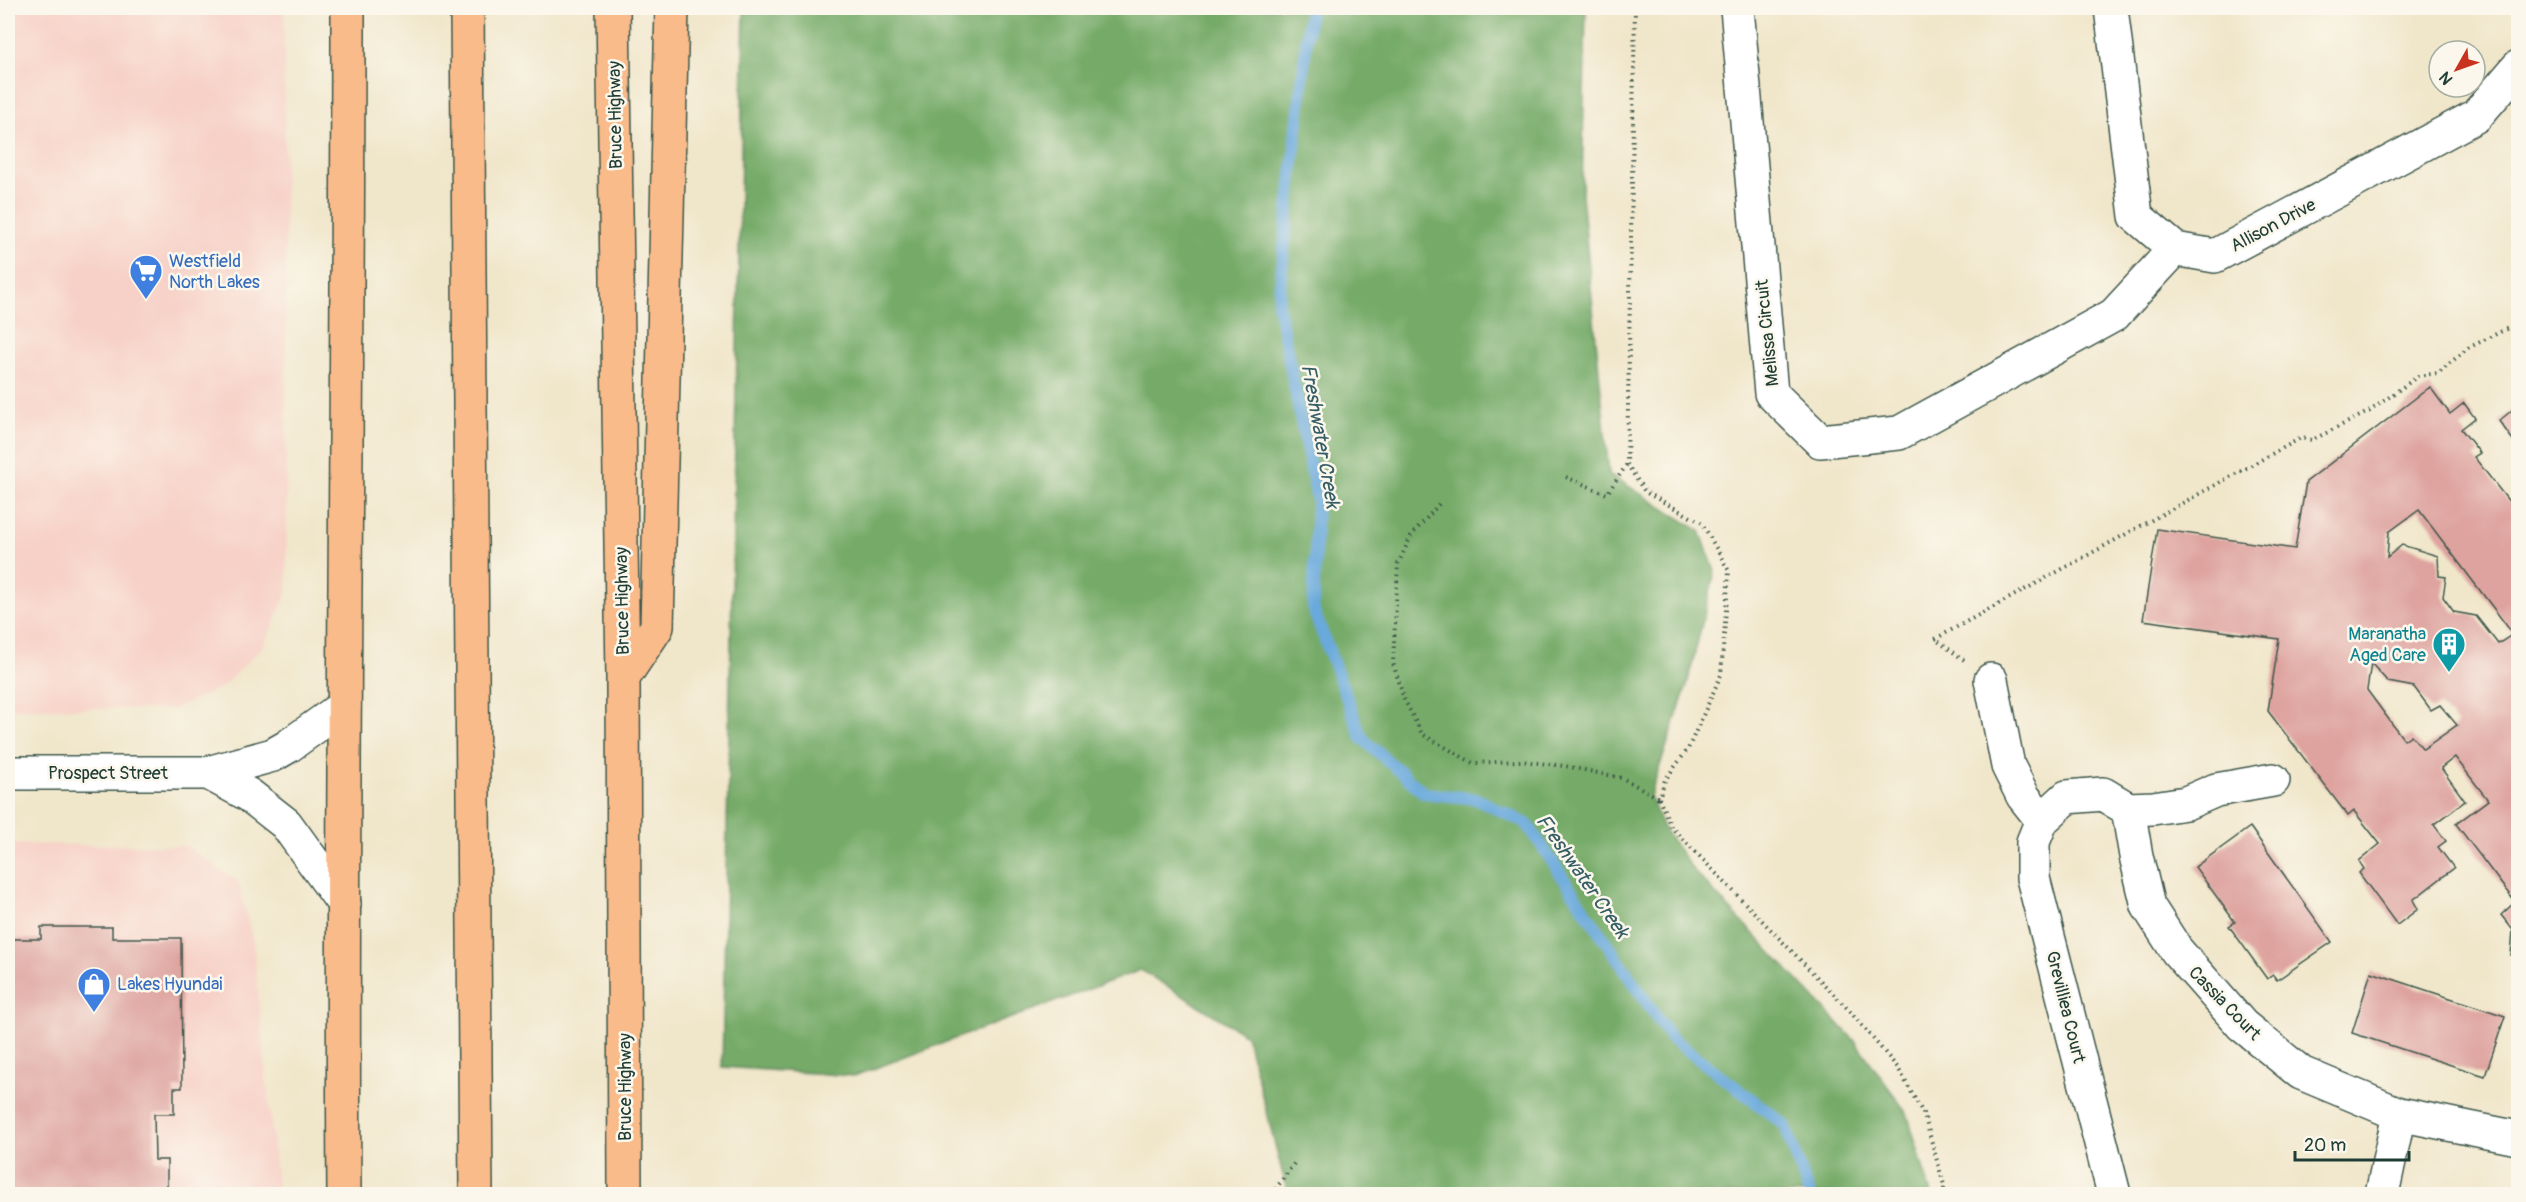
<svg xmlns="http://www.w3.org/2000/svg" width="2526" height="1202" viewBox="0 0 2526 1202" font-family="Pangolin,sans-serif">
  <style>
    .built { fill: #f7d1c7 }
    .forest { fill: #74aa68; stroke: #4a744e; stroke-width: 1.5 }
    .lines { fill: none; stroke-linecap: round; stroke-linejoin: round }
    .stream { stroke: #69a9dc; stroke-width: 12 }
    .building { fill: #dea39f; fill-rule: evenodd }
    .minor-casing { stroke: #3e564a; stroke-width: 36 }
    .major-casing { stroke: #3e564a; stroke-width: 36 }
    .highway-casing { stroke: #3e564a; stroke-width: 36 }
    .path { stroke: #3e564a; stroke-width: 4; stroke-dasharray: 1.5 4.5; stroke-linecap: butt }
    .minor { stroke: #fff; stroke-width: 33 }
    .major { stroke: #fabb8b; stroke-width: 33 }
    .highway { stroke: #fabb8b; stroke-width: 33 }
    .labels { text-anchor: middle; stroke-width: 5; stroke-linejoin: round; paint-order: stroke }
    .street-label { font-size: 18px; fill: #1f3d34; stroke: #fbf7ec }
    .shop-label { font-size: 18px; fill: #366cbe; stroke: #fbf7ec; text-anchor: start }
    .culture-label { font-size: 18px; fill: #0d838f; stroke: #fbf7ec; text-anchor: end }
    .water-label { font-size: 20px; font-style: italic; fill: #355d66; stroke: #fbf7ec }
  </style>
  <rect width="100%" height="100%" fill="#fbf7ec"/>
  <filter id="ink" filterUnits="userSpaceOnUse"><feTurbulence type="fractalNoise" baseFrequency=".0167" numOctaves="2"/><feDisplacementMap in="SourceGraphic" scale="12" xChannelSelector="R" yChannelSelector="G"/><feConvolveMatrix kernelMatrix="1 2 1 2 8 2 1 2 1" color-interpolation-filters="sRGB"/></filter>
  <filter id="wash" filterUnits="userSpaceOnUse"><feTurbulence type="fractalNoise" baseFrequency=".008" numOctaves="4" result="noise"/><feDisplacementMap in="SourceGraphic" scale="24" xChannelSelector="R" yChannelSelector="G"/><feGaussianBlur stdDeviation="1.35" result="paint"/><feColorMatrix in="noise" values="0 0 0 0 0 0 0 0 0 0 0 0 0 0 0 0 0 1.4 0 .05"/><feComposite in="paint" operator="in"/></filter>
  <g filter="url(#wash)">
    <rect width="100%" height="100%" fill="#f0e6ca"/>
    <path class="built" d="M8,8H284L287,592L264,646L222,687L174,709L8,708Z
      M8,844L186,846L238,882L253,941L278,1194H8Z"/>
    <path class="forest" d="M744,8H1586L1582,195L1609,474L1700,531L1715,571L1687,685L1650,796L1663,828L1693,870L1855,1041L1907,1113L1931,1194H1288L1246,1035L1141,970L854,1076L722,1067Z"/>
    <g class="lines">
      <path class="stream" d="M1310,8L1278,305L1317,500L1313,609L1362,738L1424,793L1477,799L1527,824L1670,1037L1785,1125L1809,1194"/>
    </g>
    <g id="blocks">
      <path class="building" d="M2430,387L2450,414L2464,403L2475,418L2461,429L2480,453L2474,457L2518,513V958L2511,955L2513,930L2501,915L2515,902L2456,824L2488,800L2455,757L2441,768L2465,801L2434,825L2446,841L2438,847L2454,868L2413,900L2418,909L2397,925L2359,873L2364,869L2359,861L2380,844L2354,811L2348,816L2268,711L2279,639L2143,620L2157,529L2295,549L2306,482ZM2419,510L2513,634L2498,644L2476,616L2454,612L2443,597L2446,577L2439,576L2438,556L2402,545L2387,557L2389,532ZM2371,663L2388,682L2414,687L2431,710L2440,705L2457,725L2423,749L2411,735L2404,740L2367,690Z
        M2518,405V447L2499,421Z
        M2250,827L2332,942L2277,980L2273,975L2267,979L2229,926L2235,922L2195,867Z
        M41,927H112V938H181L182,1088H174V1114H154L155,1160H167V1194H8V939H41Z
        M2371,972L2505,1016L2485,1076L2352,1033Z"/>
    </g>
  </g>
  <g filter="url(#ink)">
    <use href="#blocks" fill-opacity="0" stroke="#3e564a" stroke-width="1.5"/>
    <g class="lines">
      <defs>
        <path id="minor" d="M1737,8L1771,393L1820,441L1899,433L2114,315L2175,249
          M2111,8L2136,216L2175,249L2215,256L2476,116L2518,67
          M1991,680L2008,766L2023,796L2042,820L2033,842V878L2114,1194
          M8,773H208L273,755L287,747L344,706
          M208,773L249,795L286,824L344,904
          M2128,809L2136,856L2148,906L2177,951L2242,1025L2301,1073L2399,1114L2518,1138
          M2042,820L2067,797L2103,794L2128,809L2153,808L2186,803L2216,790L2273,780
          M2382,1194L2399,1114"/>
        <path id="major" d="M344,1194C341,799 348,403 348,8"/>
        <path id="highway" d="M467,8L476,1194
          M613,8L623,678L625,1194
          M623,678L657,627L672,8"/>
      </defs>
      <use href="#minor" class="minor-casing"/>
      <use href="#major" class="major-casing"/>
      <use href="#highway" class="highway-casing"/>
      <path class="path" d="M1635,8L1627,464L1645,492L1702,523L1729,571L1721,675L1688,749L1665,780L1659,798L1671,827L1847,1008L1898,1068L1924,1115L1944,1185V1194
        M1566,477L1607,494L1627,464
        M1439,504L1411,536L1398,564L1393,663L1404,699L1422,734L1473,763L1521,761L1565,766L1622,778L1659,798
        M1964,660L1935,639L2301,438L2312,440L2370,411L2418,376L2438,373L2468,348L2518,323
        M1272,1194L1295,1162"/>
      <use href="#minor" class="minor"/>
      <use href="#major" class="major"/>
      <use href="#highway" class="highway"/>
    </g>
  </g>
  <defs>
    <symbol id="supermarket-pin" viewBox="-11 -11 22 30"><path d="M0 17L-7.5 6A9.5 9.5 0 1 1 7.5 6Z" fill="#3f7fe0" stroke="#fbf7ec"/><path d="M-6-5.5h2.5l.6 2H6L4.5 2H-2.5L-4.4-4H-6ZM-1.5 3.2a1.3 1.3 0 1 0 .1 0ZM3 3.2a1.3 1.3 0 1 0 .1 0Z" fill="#fff"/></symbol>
    <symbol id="building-pin" viewBox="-11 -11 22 30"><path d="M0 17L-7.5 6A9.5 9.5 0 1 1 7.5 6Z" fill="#0f9aa8" stroke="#fbf7ec"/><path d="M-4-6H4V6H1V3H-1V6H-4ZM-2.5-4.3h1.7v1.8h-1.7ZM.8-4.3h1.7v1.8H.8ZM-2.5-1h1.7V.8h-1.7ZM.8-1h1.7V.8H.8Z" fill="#fff"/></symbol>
    <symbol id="shop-pin" viewBox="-11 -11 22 30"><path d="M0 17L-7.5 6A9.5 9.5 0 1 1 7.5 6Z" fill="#3f7fe0" stroke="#fbf7ec"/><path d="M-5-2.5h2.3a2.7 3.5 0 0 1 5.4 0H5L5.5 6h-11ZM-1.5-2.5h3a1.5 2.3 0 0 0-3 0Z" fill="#fff"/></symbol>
  </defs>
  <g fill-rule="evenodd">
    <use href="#supermarket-pin" x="127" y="252" width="38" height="52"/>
    <use href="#building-pin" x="2430" y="625" width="38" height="52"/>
    <use href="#shop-pin" x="75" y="965" width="38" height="52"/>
  </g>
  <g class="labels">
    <g class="street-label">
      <text transform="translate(615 115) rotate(-91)" y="6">Bruce Highway</text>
      <text transform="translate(2273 225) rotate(-28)" y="6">Allison Drive</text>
      <text transform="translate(1767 333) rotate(-96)" y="6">Melissa Circuit</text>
      <text transform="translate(622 601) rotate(-91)" y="6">Bruce Highway</text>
      <text x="108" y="779">Prospect Street</text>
      <text transform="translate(2225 1003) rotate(46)" y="6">Cassia Court</text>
      <text transform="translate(2066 1007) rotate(76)" y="6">Grevilliea Court</text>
      <text transform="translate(625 1087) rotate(-90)" y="6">Bruce Highway</text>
    </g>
    <g class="shop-label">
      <text x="169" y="267">Westfield<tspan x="169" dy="21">North Lakes</tspan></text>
      <text x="117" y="990">Lakes Hyundai</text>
    </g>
    <g class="culture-label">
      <text x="2426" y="640">Maranatha<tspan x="2426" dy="21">Aged Care</tspan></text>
    </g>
    <g class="water-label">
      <text transform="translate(1321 436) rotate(80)" y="7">Freshwater Creek</text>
      <text transform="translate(1583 876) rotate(55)" y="7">Freshwater Creek</text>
    </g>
  </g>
  <rect width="2526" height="1202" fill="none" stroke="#fbf7ec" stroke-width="30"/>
  <g transform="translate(2457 69) rotate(230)"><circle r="28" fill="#fbf7ec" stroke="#a3ada2" stroke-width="1.5"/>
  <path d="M0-4.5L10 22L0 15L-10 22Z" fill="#c8321e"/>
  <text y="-9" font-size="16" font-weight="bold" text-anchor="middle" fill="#1f3d34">N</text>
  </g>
  <path d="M2295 1151v9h114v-9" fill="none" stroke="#1f3d34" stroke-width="3"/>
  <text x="2304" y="1151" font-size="18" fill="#1f3d34" stroke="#fbf7ec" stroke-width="4.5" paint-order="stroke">20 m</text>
</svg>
